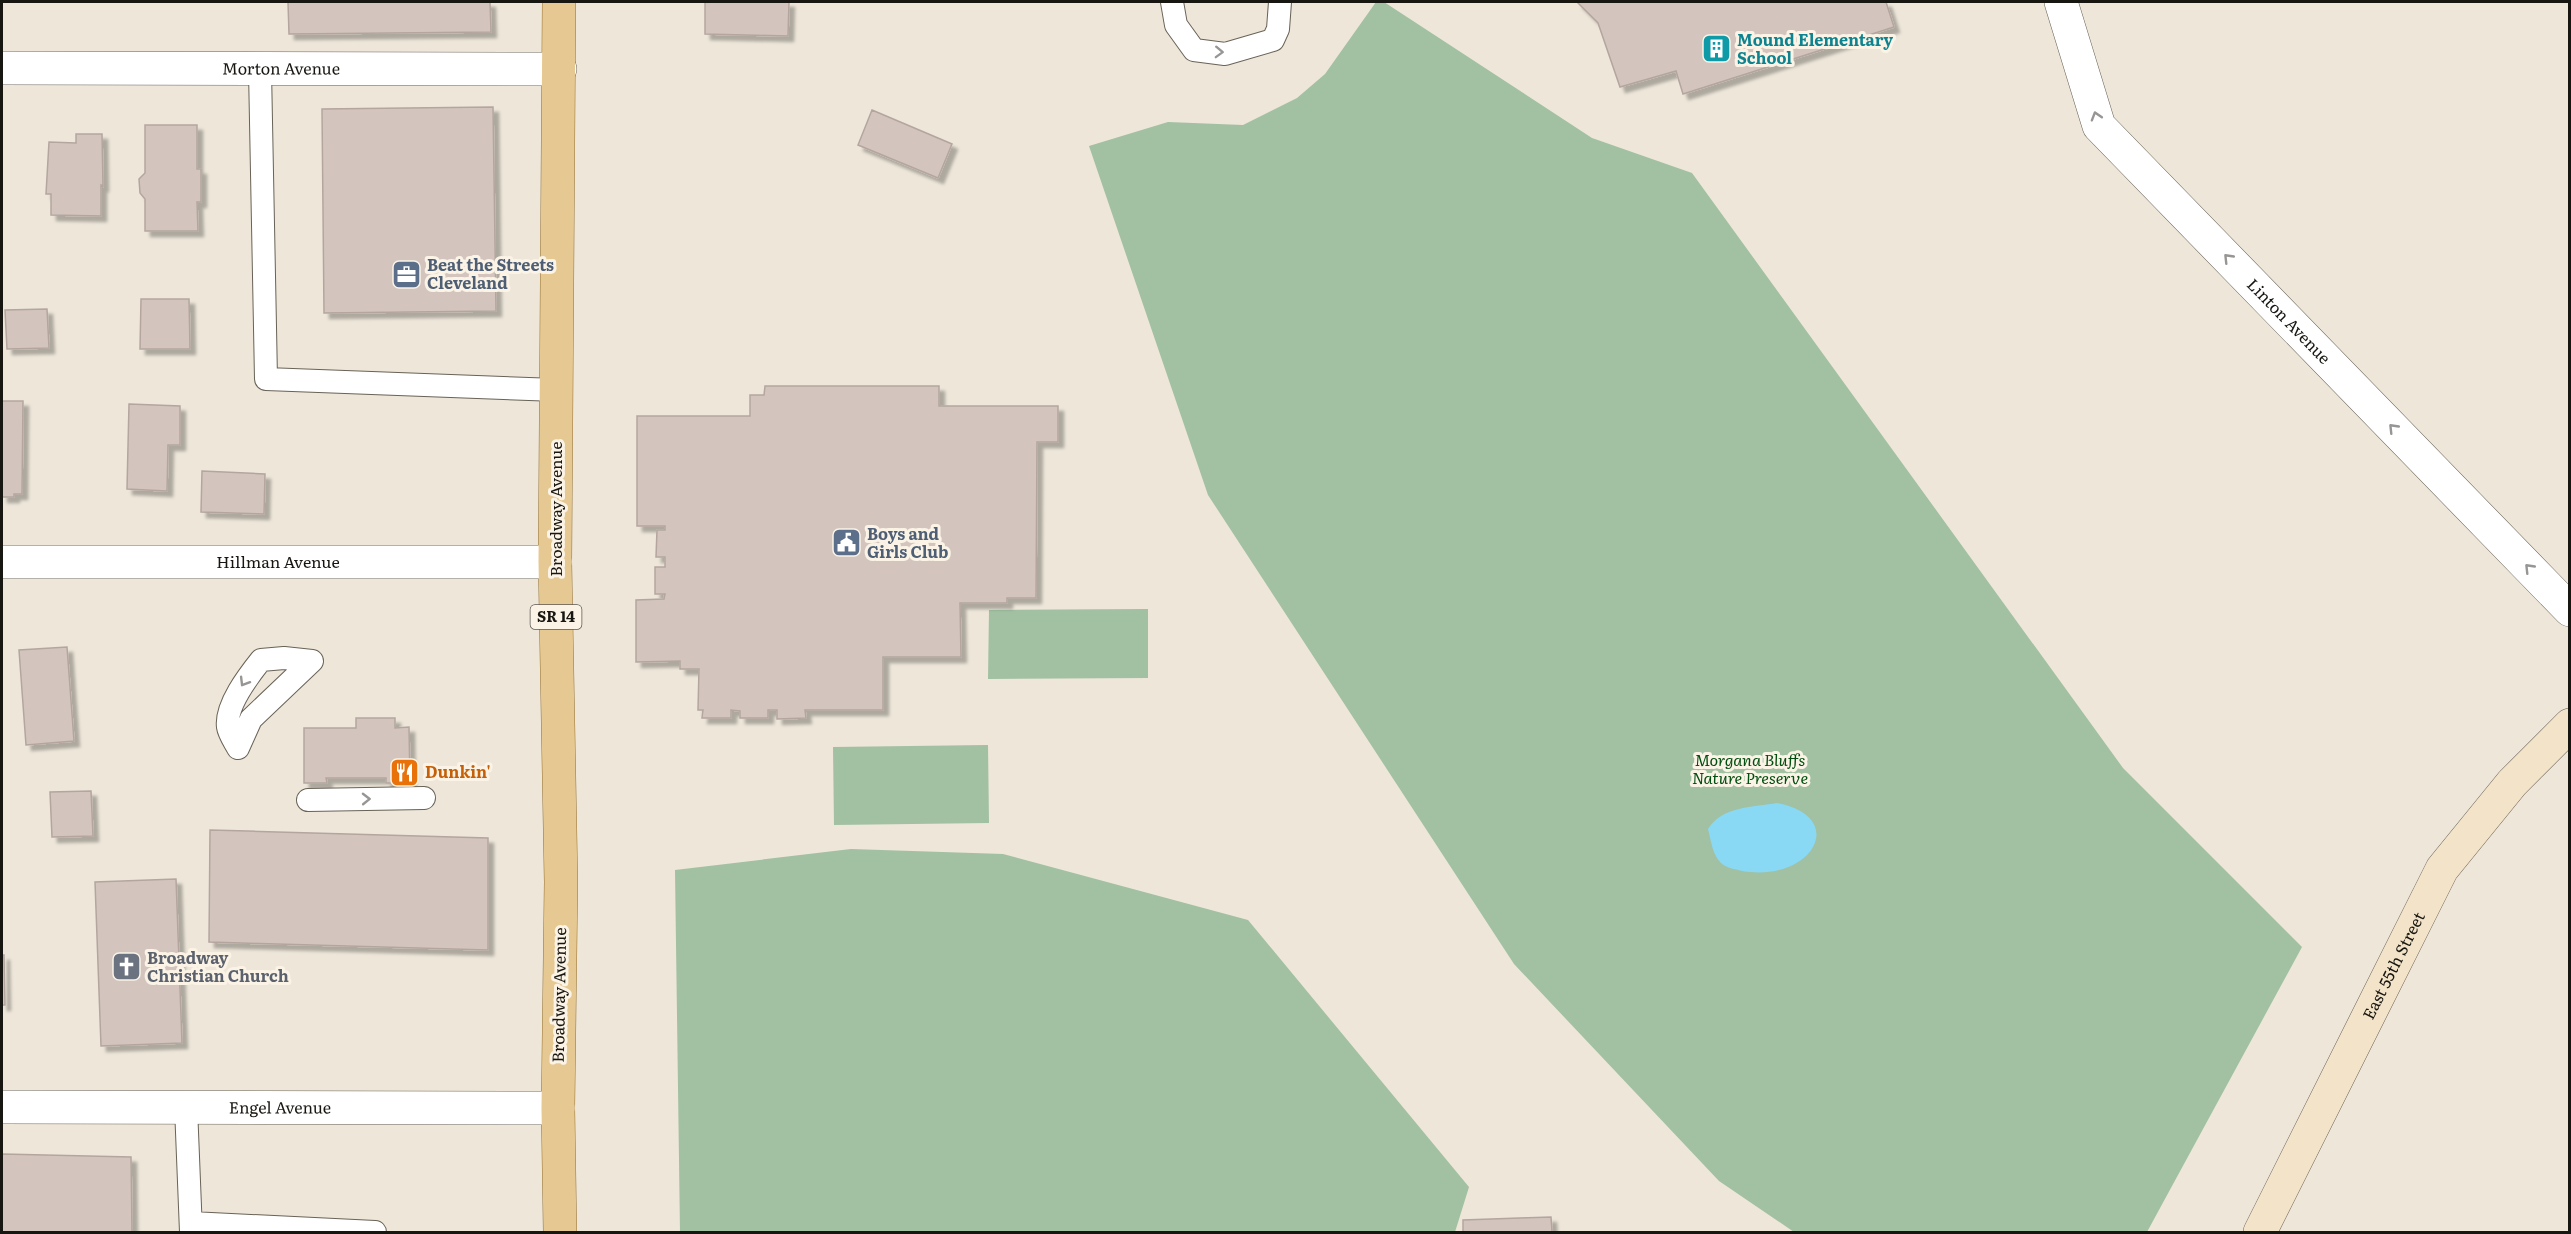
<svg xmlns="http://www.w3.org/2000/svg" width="2571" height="1234" viewBox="0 0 2571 1234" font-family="Literata,serif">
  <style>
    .green { fill: #a2c0a2 }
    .water { fill: #89d8f4 }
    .building { fill: #d3c5be; stroke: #b4a69f; stroke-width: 1.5; filter: url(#shadow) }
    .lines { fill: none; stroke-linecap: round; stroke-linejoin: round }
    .lane-casing { stroke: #686257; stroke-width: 24 }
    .street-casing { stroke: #686257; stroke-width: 34 }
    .secondary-casing { stroke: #686257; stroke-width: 34 }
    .primary-casing { stroke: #947235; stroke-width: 34 }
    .lane { stroke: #fff; stroke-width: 22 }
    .street { stroke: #fff; stroke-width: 33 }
    .secondary { stroke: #f3e3c8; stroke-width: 33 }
    .primary { stroke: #e6c892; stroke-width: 33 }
    .oneway { stroke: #979694 }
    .labels { text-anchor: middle; stroke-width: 6; stroke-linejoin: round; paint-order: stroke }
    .shield { fill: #faf3e6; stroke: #5c5851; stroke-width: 1.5 }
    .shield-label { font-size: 15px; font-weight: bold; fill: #181611 }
    .culture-label { font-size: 16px; font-weight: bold; fill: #0d838f; stroke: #faf3e6; text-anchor: start }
    .street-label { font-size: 16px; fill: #181611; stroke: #faf3e6 }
    .service-label { font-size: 16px; font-weight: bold; fill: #4e5e75; stroke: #faf3e6; text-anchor: start }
    .park-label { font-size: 16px; font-style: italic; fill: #004e10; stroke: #faf3e6 }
    .food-label { font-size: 16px; font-weight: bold; fill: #c56008; stroke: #faf3e6; text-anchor: start }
    .worship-label { font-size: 16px; font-weight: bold; fill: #5b616d; stroke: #faf3e6; text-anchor: start }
  </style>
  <defs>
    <filter id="shadow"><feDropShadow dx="5.5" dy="5.5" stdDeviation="1.5" flood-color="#0004"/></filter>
  </defs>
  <rect width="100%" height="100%" fill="#ede6d9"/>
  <path class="green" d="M1376,2H1384L1592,138L1692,173L2123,768L2302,947L2147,1232H1794L1719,1181L1514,964L1208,495L1089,146L1168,122L1243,125L1297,98L1325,74Z
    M1148,609V678L988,679L989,610Z
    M988,745L989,823L834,825L833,747Z
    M851,849L1003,854L1248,920L1469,1187L1455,1232H680L675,870Z"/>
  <path class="water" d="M1777,803C1850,817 1812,883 1742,871C1735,869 1726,868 1721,863C1712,854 1711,840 1708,829C1722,806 1754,807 1777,803Z"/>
  <path class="building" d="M288,2H490L491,32L289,34Z
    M705,2H789L788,36L705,34Z
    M1577,2H1886L1894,27L1683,94L1676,71L1620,87L1598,23Z
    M493,107L496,311L324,313L322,109Z
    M872,110L952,144L938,178L858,145Z
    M145,125H197V169H201V202H197L198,231H145V199L140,193L139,179L145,173Z
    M76,134H102L103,186L101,185V216L51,215V194H46L49,142L76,143Z
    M141,299H189L190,349H140Z
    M47,309L49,348L7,349L5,310Z
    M765,386H939V406H1058V442H1037L1036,598H1007V603H960L961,657H883V710H805L806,718L777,719V710H768V718H740V711L731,710V718H702L703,710H698L699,669H680V661L636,662V600L664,599L665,594H655V567H665V557H656L657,530H665V526H637V416H750V395H764Z
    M2,401H23L22,494H14V497H2Z
    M129,404L180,406V445H168L167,491L127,489Z
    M202,471L265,474L264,514L201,512Z
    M67,647L74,741L26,745L19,650Z
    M356,718H395V728L409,727L410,783H386V778H326L327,783H304V728H356Z
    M91,791L93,836L52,837L50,792Z
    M210,830L488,838V950L209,942Z
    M176,879L182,1043L101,1046L95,882Z
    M2,955H4L5,1005H2Z
    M2,1154L131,1157L132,1232H2Z
    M1551,1217L1552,1232H1463V1220Z"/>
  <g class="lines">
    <defs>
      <path id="lane" d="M1172,2L1176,25L1194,50L1225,54L1273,40L1278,29L1280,2
        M260,70L266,379L557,390
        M238,748C235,742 229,734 228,727C225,706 249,675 261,660L284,658L312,661
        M238,748L251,719L312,661
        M308,800L424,798
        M186,1107L191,1232
        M191,1223L375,1232"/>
      <g id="street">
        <path id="s1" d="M2061,2L2099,126L2570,610"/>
        <path id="s2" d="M2,68L560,69"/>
        <path id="s3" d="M2,562H555"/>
        <path id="s4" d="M2,1107L558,1108"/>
      </g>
      <g id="secondary">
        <path id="s5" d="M2260,1232L2442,869L2512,783L2570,725"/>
      </g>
      <path id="primary" d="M559,2L555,562L561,882L558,1108L560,1232"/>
    </defs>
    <use href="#lane" class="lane-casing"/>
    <use href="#street" class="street-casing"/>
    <use href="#secondary" class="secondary-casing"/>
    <use href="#primary" class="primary-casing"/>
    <use href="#lane" class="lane"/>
    <use href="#street" class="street"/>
    <use href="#secondary" class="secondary"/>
    <use href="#primary" class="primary"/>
  </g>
  <defs><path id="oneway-chevron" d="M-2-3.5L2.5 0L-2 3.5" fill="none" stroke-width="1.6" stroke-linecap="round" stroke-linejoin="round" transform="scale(1.5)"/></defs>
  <g class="oneway">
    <use href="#oneway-chevron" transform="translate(1219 52) rotate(2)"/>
    <use href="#oneway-chevron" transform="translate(2096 116) rotate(-107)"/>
    <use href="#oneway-chevron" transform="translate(2228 258) rotate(-134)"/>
    <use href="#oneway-chevron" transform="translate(2393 428) rotate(-134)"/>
    <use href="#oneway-chevron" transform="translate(2529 568) rotate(-134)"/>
    <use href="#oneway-chevron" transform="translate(244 682) rotate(121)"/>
    <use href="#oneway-chevron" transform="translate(366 799) rotate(-1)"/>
  </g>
  <defs>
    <symbol id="building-square" viewBox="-11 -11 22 22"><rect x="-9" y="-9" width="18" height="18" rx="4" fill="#0f9aa8" stroke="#faf3e6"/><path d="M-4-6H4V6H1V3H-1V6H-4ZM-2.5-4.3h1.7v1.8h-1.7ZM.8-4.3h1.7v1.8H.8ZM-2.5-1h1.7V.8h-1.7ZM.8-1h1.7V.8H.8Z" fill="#fff"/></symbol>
    <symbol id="office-square" viewBox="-11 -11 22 22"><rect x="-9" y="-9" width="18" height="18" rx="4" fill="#5c6f8a" stroke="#faf3e6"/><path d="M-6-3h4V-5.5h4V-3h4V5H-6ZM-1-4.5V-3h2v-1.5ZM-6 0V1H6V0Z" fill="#fff"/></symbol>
    <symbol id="civic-square" viewBox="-11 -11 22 22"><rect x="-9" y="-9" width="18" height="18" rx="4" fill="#5c6f8a" stroke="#faf3e6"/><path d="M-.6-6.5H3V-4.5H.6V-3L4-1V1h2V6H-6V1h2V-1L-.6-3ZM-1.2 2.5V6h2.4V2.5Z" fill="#fff"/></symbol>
    <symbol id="restaurant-square" viewBox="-11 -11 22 22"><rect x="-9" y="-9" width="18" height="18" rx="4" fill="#e8710a" stroke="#faf3e6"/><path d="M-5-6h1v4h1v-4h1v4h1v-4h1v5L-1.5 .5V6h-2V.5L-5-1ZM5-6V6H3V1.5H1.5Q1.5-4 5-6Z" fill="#fff"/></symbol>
    <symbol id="church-square" viewBox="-11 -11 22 22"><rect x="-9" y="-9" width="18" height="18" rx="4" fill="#6b7280" stroke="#faf3e6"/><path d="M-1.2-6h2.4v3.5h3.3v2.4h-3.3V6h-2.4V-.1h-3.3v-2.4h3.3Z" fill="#fff"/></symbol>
  </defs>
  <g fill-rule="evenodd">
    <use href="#building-square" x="1700" y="32" width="33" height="33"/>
    <use href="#office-square" x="390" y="258" width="33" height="33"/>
    <use href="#civic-square" x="830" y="526" width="33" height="33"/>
    <use href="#restaurant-square" x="388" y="756" width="33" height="33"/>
    <use href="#church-square" x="110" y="950" width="33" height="33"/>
  </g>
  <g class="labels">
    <rect class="shield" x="530.5" y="605" width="51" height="24" rx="4.5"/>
    <g class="shield-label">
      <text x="556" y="622">SR 14</text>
    </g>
    <g class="culture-label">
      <text x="1737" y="46">Mound Elementary<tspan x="1737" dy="18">School</tspan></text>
    </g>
    <g class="street-label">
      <text dy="6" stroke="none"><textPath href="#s2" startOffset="279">Morton Avenue</textPath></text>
      <text dy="6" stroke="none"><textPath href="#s1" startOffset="402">Linton Avenue</textPath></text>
      <text transform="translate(556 509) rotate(-90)" y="6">Broadway Avenue</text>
      <text dy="6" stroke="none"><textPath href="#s3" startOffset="276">Hillman Avenue</textPath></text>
      <text dy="6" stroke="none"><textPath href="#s5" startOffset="298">East 55th Street</textPath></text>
      <text transform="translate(559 995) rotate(-89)" y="6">Broadway Avenue</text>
      <text dy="6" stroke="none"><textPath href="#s4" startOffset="278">Engel Avenue</textPath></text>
    </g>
    <g class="service-label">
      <text x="427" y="271">Beat the Streets<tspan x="427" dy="18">Cleveland</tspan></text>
      <text x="867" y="540">Boys and<tspan x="867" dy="18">Girls Club</tspan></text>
    </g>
    <g class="park-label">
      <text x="1750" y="766">Morgana Bluffs<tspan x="1750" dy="18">Nature Preserve</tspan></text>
    </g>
    <g class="food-label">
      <text x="425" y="778">Dunkin'</text>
    </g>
    <g class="worship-label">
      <text x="147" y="964">Broadway<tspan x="147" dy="18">Christian Church</tspan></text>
    </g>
  </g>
  <rect width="2571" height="1234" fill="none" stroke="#181611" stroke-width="6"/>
</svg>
